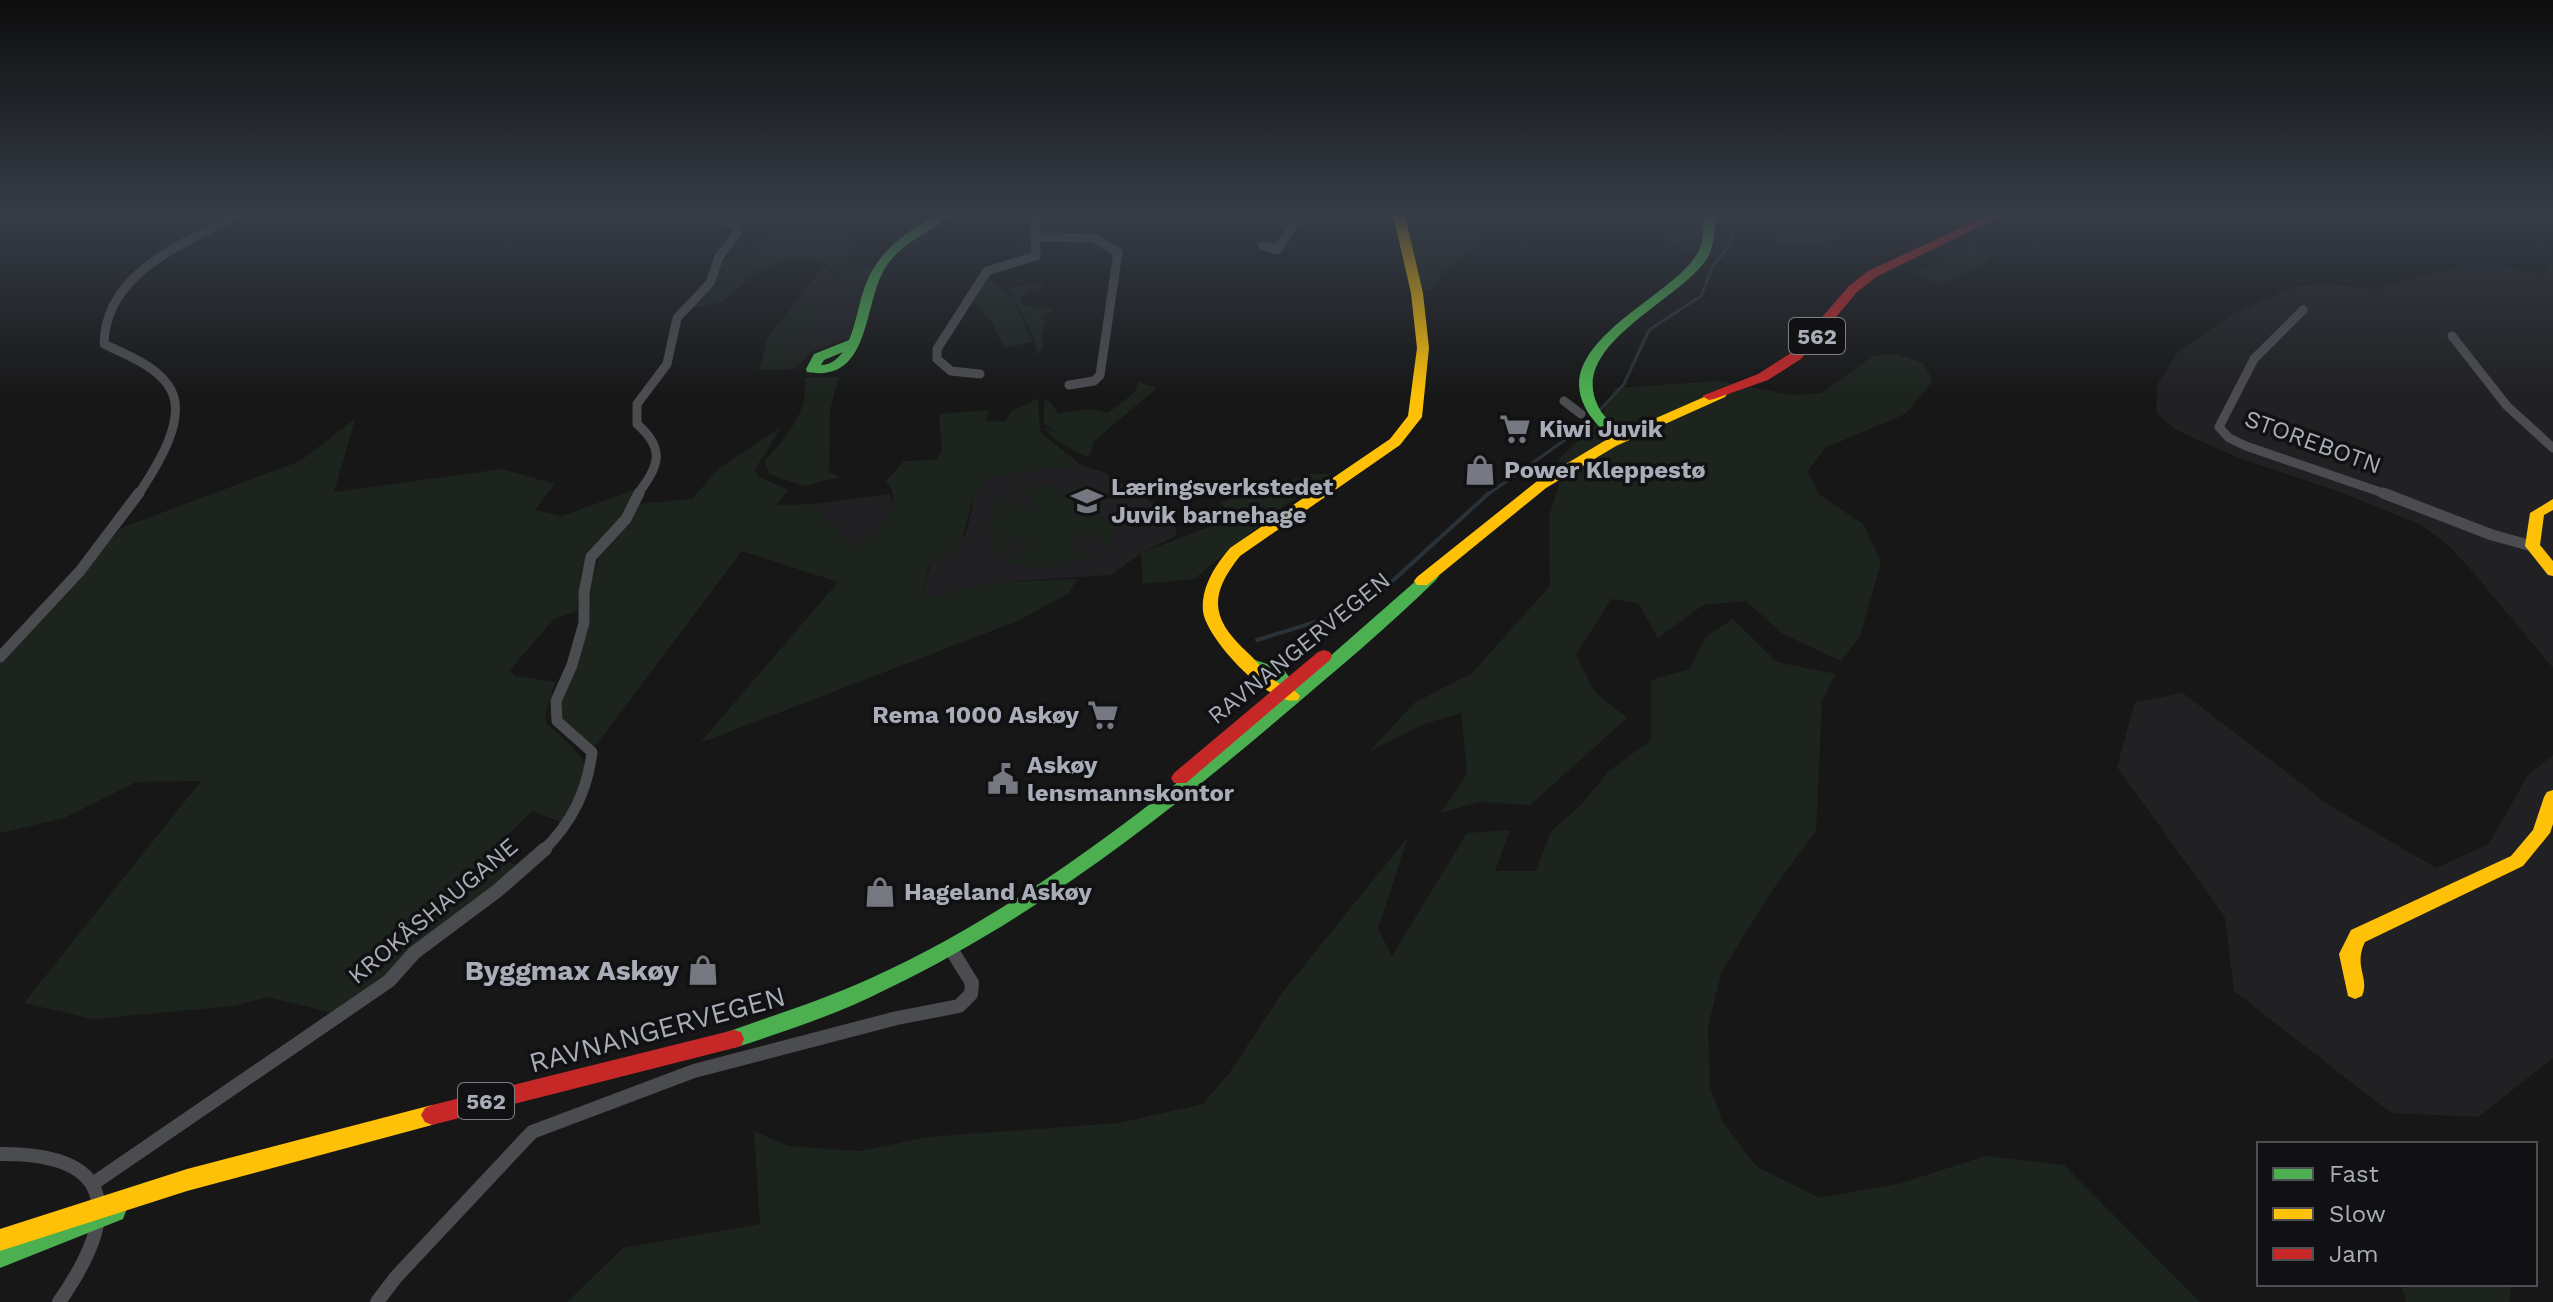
<svg xmlns="http://www.w3.org/2000/svg" width="2553" height="1302" viewBox="0 0 2553 1302" font-family="'Work Sans',sans-serif">
  <style>
    .built { fill: #212123 }
    .green { fill: #1d241e }
    .lines { fill: none; stroke-linecap: round; stroke-linejoin: round }
    .stream-far1 { stroke: #2a3239; stroke-width: 3 }
    .stream { stroke: #2a3239; stroke-width: 4 }
    .street-far2 { stroke: #4b4c50; stroke-width: 9 }
    .street-far1 { stroke: #4b4c50; stroke-width: 11 }
    .street { stroke: #4b4c50; stroke-width: 14 }
    .fast { fill: #4caf50; fill-rule: evenodd }
    .slow { fill: #ffc107; fill-rule: evenodd }
    .jam { fill: #c62828; fill-rule: evenodd }
    .labels { text-anchor: middle; stroke-width: 7; stroke-linejoin: round; paint-order: stroke }
    .shield { fill: #111113; stroke: #7b7e86; stroke-width: 2 }
    .shield-label { font-size: 22px; font-weight: bold; fill: #a8adb8 }
    .poi-label { font-size: 24px; font-weight: bold; fill: #a8adb8; stroke: #111113; text-anchor: start }
    .street-label { font-size: 24px; fill: #a8adb8; stroke: #111113 }
    .near-poi-label { font-size: 28px; font-weight: bold; fill: #a8adb8; stroke: #111113; text-anchor: end }
    .near-street-label { font-size: 28px; fill: #a8adb8; stroke: #111113 }
  </style>
  <rect width="100%" height="100%" fill="#171717"/>
  <path class="built" d="M2479,261L2540,275L2553,262V668L2472,571L2446,543L2419,524L2340,492L2239,458L2176,430L2156,413L2157,385L2178,352L2234,313L2294,287L2323,284L2377,289Z
    M824,265L846,285L866,284L849,338L811,352L795,369L759,370L768,337Z
    M1081,465L1106,473L1175,517L1176,536L1141,553L1111,575L1002,582L926,598L921,596L931,563L966,534L977,485L989,476Z
    M890,494L894,506L881,527L854,549L814,504Z
    M2183,693L2329,805L2436,868L2489,844L2528,775L2553,755V1058L2478,1117L2391,1113L2234,991L2225,917L2117,767L2135,702Z"/>
  <path class="green" d="M784,215H830C840,228 854,244 849,261L874,268L866,284H847L824,263L791,258L759,270L722,302L685,310L716,268L731,256L755,250Z
    M1409,215H1492C1484,244 1475,247 1453,264C1445,270 1438,281 1432,289L1423,291L1411,240Z
    M1645,215H1706L1697,257L1667,241Z
    M1791,215H1851L1834,241L1776,242Z
    M1974,245L1992,259L1941,284L1915,273Z
    M988,277L1012,298L1033,342L1004,348L992,322L973,302Z
    M1045,283L1038,291L1028,290L1020,300L1022,305L1055,310L1039,318L1046,320L1041,336L1044,345L1038,354L1030,328L1007,288Z
    M832,302L821,311L809,333L785,345L801,354L811,352C797,372 782,369 759,370L768,337L789,310Z
    M1897,354L1923,363L1933,381L1905,414L1825,448L1807,472L1820,495L1864,525L1881,562L1860,636L1841,661L1783,634L1746,601L1703,605L1658,638L1638,603L1611,599L1576,655L1595,692L1627,718L1530,805L1479,802L1441,813L1467,774L1461,713L1424,724L1370,751L1414,703L1472,673L1550,586L1549,516L1561,479L1559,459L1599,420L1615,388L1719,381L1792,395L1821,393L1873,356Z
    M808,377H839L830,410L829,472L840,477L804,486L769,474L765,461C784,438 811,411 804,379Z
    M1139,382L1157,388L1093,442L1091,454L1086,457L1054,439L1045,428L1057,433L1044,424V400L1051,402L1058,413L1093,409L1108,413L1134,393Z
    M1038,398L1040,432L1081,465L989,476C958,502 979,550 930,563L921,596L926,598L1002,582L1077,579L1069,593L1020,620L700,743L838,582L742,551L595,746L569,730L557,715L559,701L587,634L590,616L586,597L600,555L626,527L635,504L692,499L718,469L781,427L754,471L760,477L788,490L777,505L814,504L854,549L881,527L894,506L892,490L886,481L904,461L936,460L942,451L939,414L989,410L987,421L1005,422L1011,412Z
    M355,419L334,492L502,469L555,484L535,510L562,516L634,490L616,526L581,571L577,611L554,619L510,670L515,676L555,682L545,716L547,724C592,764 602,771 561,822L532,811L490,853L518,866L387,978L337,1014L268,997L234,1006L93,1019L24,1003L201,781L136,782L64,818L0,833V658L69,591L121,528L300,461Z
    M1310,474H1331L1276,512L1194,579L1143,584L1141,553L1214,525L1213,519L1228,512L1220,502Z
    M1053,485L1084,512L1117,525L1110,545L1091,534H1080L1072,545L1090,558L1066,561L1055,567L1011,565L1007,562L1030,547L1032,539H1018L995,553L991,550L993,534L985,528L994,515L996,499L1002,496L1020,509H1033L1035,500L1016,488Z
    M1733,619L1777,662L1836,674L1822,701L1816,831L1769,895L1721,973L1708,1027L1710,1087L1722,1121L1757,1167L1819,1198L1902,1183L1985,1156L2064,1165L2200,1302H567L623,1248L760,1224L754,1131L788,1146L861,1151L927,1137L1119,1123L1203,1104L1230,1072L1282,993L1408,837L1378,929L1392,956L1467,833L1510,830L1495,871H1536L1551,831L1580,806L1609,771L1651,740V680L1690,669L1705,637Z
    M2401,1284H2512L2509,1302H2406Z"/>
  <g class="lines">
    <path class="stream-far1" d="M1487,495L1586,425L1624,384L1649,330L1701,296L1712,268L1729,245L1736,219L1742,215"/>
    <path class="stream" d="M1257,640L1364,607L1489,493"/>
    <path class="street-far2" d="M1037,237L1094,238L1118,252L1100,375L1094,381L1069,385
      M1263,246L1277,250L1299,215
      M2303,310L2254,359L2219,427L2229,438L2246,446L2389,495
      M2452,336L2507,406L2553,448
      M980,374L951,371L937,359V349L987,271L1036,256L1035,215
      M1564,401L1581,414
      M138,495C155,469 191,416 168,385C153,364 126,355 104,344C105,273 183,244 237,215
      M637,495C658,467 667,450 637,424V404L667,364L677,318L710,283L719,257L737,233L735,225L721,221"/>
    <path class="street-far1" d="M2383,493L2492,535L2532,546
      M0,657L80,571L139,493
      M543,851C572,822 587,792 592,752L557,721L556,701L572,665L584,623V592L591,557L626,519L639,493"/>
    <path class="street" d="M0,1154C122,1153 117,1219 59,1302
      M94,1183L389,981L414,953L497,891L545,849
      M377,1302L396,1277L532,1132L694,1071L897,1018L959,1006L971,994L972,983L951,949"/>
    <path class="fast" d="M937,215H951C931,233 903,241 887,265C862,301 873,384 807,372L806,369L814,354L849,340C857,321 859,299 868,279C881,249 909,230 937,215ZM843,352C837,359 831,365 821,365L824,360Z
      M1704,215H1716C1714,229 1715,245 1708,257C1681,301 1567,344 1598,406C1602,415 1611,422 1617,429L1631,432L1633,435L1626,439L1608,436C1600,427 1590,418 1585,407C1552,344 1667,299 1695,257C1704,246 1703,229 1704,215Z
      M1431,571L1436,572L1439,576L1436,580C1387,628 1334,672 1281,717C1159,821 1032,919 887,989C838,1014 786,1031 734,1048L727,1046L724,1039L727,1032C774,1015 823,1000 869,979C1023,910 1156,802 1285,695L1271,677L1243,668L1241,664L1243,660L1249,658L1283,669L1296,686L1426,572Z
      M115,1200L123,1203L126,1211L123,1219L0,1268V1246Z"/>
    <path class="slow" d="M1393,215H1405L1423,293L1429,348L1422,417L1400,445L1240,556C1208,596 1211,619 1248,653C1257,661 1264,672 1274,680C1282,687 1294,688 1300,696L1298,700C1270,708 1205,637 1203,611C1201,587 1215,566 1230,548L1390,439L1408,416L1417,348L1411,293Z
      M1720,390L1727,394L1725,397L1616,446L1546,488L1427,585H1417L1414,581L1417,577L1536,482L1606,440Z
      M2553,499V510L2544,515L2540,545L2553,561V576L2548,575L2525,546L2530,513Z
      M2553,790V824L2550,833L2523,866L2365,942C2353,966 2370,978 2362,996L2355,999L2348,996L2339,954L2351,930L2511,856L2533,830L2544,797L2547,792Z
      M432,1105L439,1108L443,1115L439,1122L432,1125L187,1191L0,1251V1229L187,1169Z"/>
    <path class="jam" d="M1988,215H2003L1876,277L1857,292L1801,359L1768,380L1714,399L1709,400L1702,396L1758,374L1791,353L1849,286L1868,271Z
      M1324,650L1330,652L1332,656L1330,660L1186,783H1174L1171,778L1174,773L1318,652Z
      M734,1030L741,1032L744,1039L741,1046L734,1048L432,1125L425,1122L421,1115L425,1108L432,1105Z"/>
  </g>
  <linearGradient id="sky" x2="0" y2="1"><stop stop-color="#0d0d0d"/><stop offset="0.54" stop-color="#363c47"/><stop offset="1" stop-color="#363c47" stop-opacity="0"/></linearGradient>
  <rect width="2553" height="397" fill="url(#sky)"/>
  <defs>
    <symbol id="supermarket-bare" viewBox="-9 -9 18 18"><path d="M-6-5.5h2.5l.6 2H6L4.5 2H-2.5L-4.4-4H-6ZM-1.5 3.2a1.3 1.3 0 1 0 .1 0ZM3 3.2a1.3 1.3 0 1 0 .1 0Z" fill="#757880" stroke="#111113" stroke-width="2.5" paint-order="stroke"/></symbol>
    <symbol id="shop-bare" viewBox="-9 -9 18 18"><path d="M-5-2.5h2.3a2.7 3.5 0 0 1 5.4 0H5L5.5 6h-11ZM-1.5-2.5h3a1.5 2.3 0 0 0-3 0Z" fill="#757880" stroke="#111113" stroke-width="2.5" paint-order="stroke"/></symbol>
    <symbol id="school-bare" viewBox="-9 -9 18 18"><path d="M0-5L7-2L0 1L-7-2ZM-4 1L0 2.5L4 1V4Q0 6-4 4Z" fill="#757880" stroke="#111113" stroke-width="2.5" paint-order="stroke"/></symbol>
    <symbol id="civic-bare" viewBox="-9 -9 18 18"><path d="M-.6-6.5H3V-4.5H.6V-3L4-1V1h2V6H-6V1h2V-1L-.6-3ZM-1.2 2.5V6h2.4V2.5Z" fill="#757880" stroke="#111113" stroke-width="2.5" paint-order="stroke"/></symbol>
  </defs>
  <g fill-rule="evenodd">
    <use href="#supermarket-bare" x="1493" y="407" width="44" height="44"/>
    <use href="#shop-bare" x="1458" y="448" width="44" height="44"/>
    <use href="#school-bare" x="1065" y="479" width="44" height="44"/>
    <use href="#supermarket-bare" x="1081" y="693" width="44" height="44"/>
    <use href="#civic-bare" x="981" y="757" width="44" height="44"/>
    <use href="#shop-bare" x="858" y="870" width="44" height="44"/>
    <use href="#shop-bare" x="681" y="948" width="44" height="44"/>
  </g>
  <g class="labels">
    <g class="shield">
      <rect x="1789" y="318" width="56" height="36" rx="6"/>
      <rect x="458" y="1083" width="56" height="36" rx="6"/>
    </g>
    <g class="shield-label">
      <text x="1817" y="344">562</text>
      <text x="486" y="1109">562</text>
    </g>
    <g class="poi-label">
      <text x="1539" y="437">Kiwi Juvik</text>
      <text x="1504" y="478">Power Kleppestø</text>
      <text x="1111" y="495">Læringsverkstedet<tspan x="1111" dy="28">Juvik barnehage</tspan></text>
      <text x="1079" y="723" text-anchor="end">Rema 1000 Askøy</text>
      <text x="1027" y="773">Askøy<tspan x="1027" dy="28">lensmannskontor</tspan></text>
      <text x="904" y="900">Hageland Askøy</text>
    </g>
    <g class="street-label">
      <text transform="translate(2313 442) rotate(20)" y="8">STOREBOTN</text>
      <text transform="translate(1299 648) rotate(-39)" y="8">RAVNANGERVEGEN</text>
      <text transform="translate(433 911) rotate(-40)" y="8">KROKÅSHAUGANE</text>
    </g>
    <g class="near-poi-label">
      <text x="679" y="980">Byggmax Askøy</text>
    </g>
    <g class="near-street-label">
      <text transform="translate(657 1029) rotate(-15)" y="10">RAVNANGERVEGEN</text>
    </g>
  </g>
  <rect x="2257" y="1142" width="280" height="144" fill="#111113" stroke="#4d4f55" stroke-width="2"/>
  <rect x="2273" y="1168" width="40" height="12" fill="#4caf50" stroke="#4d4f55" stroke-width="2"/>
  <text x="2329" y="1182" font-size="24" fill="#a8adb8">Fast</text>
  <rect x="2273" y="1208" width="40" height="12" fill="#ffc107" stroke="#4d4f55" stroke-width="2"/>
  <text x="2329" y="1222" font-size="24" fill="#a8adb8">Slow</text>
  <rect x="2273" y="1248" width="40" height="12" fill="#c62828" stroke="#4d4f55" stroke-width="2"/>
  <text x="2329" y="1262" font-size="24" fill="#a8adb8">Jam</text>
</svg>
